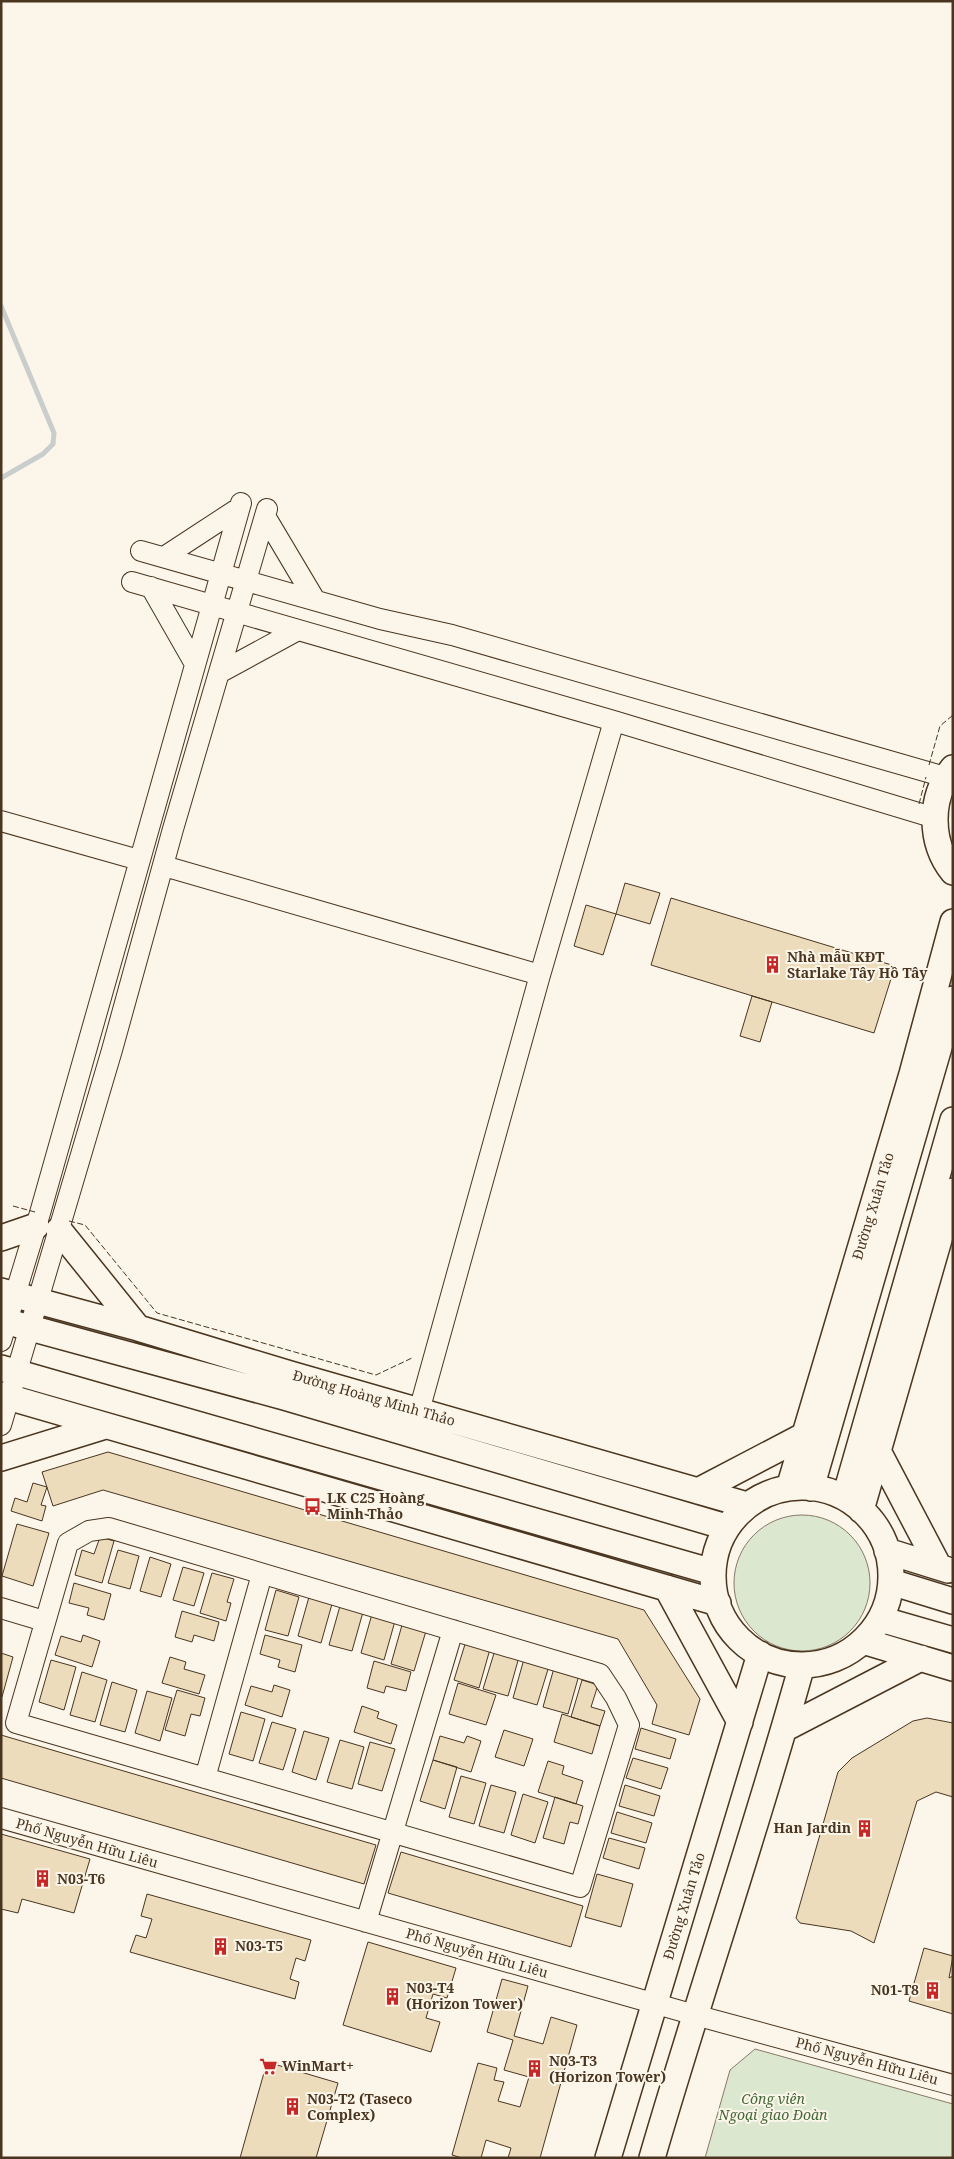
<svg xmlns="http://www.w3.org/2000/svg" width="954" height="2159" viewBox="0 0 954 2159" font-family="'Noto Serif',serif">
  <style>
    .green { fill: #dce7d0; stroke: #887966 }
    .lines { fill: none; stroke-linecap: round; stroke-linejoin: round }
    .stream { stroke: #c9cecd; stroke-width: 5 }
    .building { fill: #ecdcbc; stroke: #4a3520 }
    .minor-casing { stroke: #4a3520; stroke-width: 22 }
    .major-casing { stroke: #4a3520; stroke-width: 28 }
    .minor { stroke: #fbf6e9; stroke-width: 20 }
    .major { stroke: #fbf6e9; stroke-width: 25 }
    .fence { stroke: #4a3520; stroke-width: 1; stroke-dasharray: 6 2.5; stroke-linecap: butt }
    .labels { text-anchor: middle; stroke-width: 4; stroke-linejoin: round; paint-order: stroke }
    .poi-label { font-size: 14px; font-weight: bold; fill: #4a3520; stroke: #fbf6e9; text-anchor: start }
    .street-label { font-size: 14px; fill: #4a3520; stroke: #fbf6e9 }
    .park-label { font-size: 14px; font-style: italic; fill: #436837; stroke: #fbf6e9 }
  </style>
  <rect width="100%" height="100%" fill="#fbf6e9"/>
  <path class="green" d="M734 1583a68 68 0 1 1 136 0a68 68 0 1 1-136 0Z
    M755,2049L953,2104V2158H705L730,2070Z"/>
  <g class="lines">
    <path class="stream" d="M1,306L54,433L53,444L43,454L1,478"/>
  </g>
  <path class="building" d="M625,883L660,893L650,924L616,914Z
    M671,898L895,966L874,1033L651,965Z
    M586,905L616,914L603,955L574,946Z
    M752,996L772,1002L760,1042L740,1036Z
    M108,1452L644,1610L700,1699L689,1735L652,1724L657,1705L618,1639L103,1490L53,1506L42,1472Z
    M33,1483L47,1487L41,1505L46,1506L42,1521L11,1511L15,1498L27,1502Z
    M17,1524L49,1533L33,1586L2,1576Z
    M100,1537L114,1541L102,1583L75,1575L82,1550L94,1554Z
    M118,1550L139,1556L130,1589L108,1583Z
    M150,1557L171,1564L161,1597L140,1591Z
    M183,1567L204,1573L194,1606L173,1600Z
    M212,1573L234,1579L227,1602L231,1603L226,1621L200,1613Z
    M74,1583L111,1594L104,1620L87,1615L89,1608L69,1603Z
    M276,1590L299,1597L288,1636L265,1630Z
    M309,1597L332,1604L321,1643L298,1636Z
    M340,1606L363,1612L352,1651L329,1645Z
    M182,1611L219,1622L214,1641L194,1635L192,1642L175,1637Z
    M372,1614L395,1621L384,1660L361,1653Z
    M402,1625L426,1631L414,1671L391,1664Z
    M83,1635L100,1641L92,1667L55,1655L61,1636L81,1642Z
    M265,1635L302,1645L295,1672L278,1667L280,1660L260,1654Z
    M466,1641L490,1649L479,1688L454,1680Z
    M495,1650L519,1657L508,1696L483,1689Z
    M1,1653L13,1657L2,1697H1Z
    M170,1657L186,1662L184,1669L205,1675L199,1694L162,1683Z
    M524,1659L549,1666L537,1705L513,1698Z
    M51,1660L76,1667L64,1710L39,1702Z
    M374,1661L411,1672L406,1691L386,1686L384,1693L367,1688Z
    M554,1668L579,1675L568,1714L543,1707Z
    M82,1672L107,1680L95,1722L70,1715Z
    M582,1680L598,1685L591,1707L605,1711L600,1726L571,1717Z
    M112,1682L137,1690L125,1732L100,1725Z
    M458,1683L496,1695L486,1725L449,1714Z
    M274,1685L290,1690L282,1717L245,1705L251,1686L272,1692Z
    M177,1690L205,1698L200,1716L191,1714L185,1736L165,1730Z
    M147,1691L172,1698L160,1741L135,1733Z
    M362,1706L379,1712L377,1718L397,1725L391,1744L354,1732Z
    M241,1712L265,1719L253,1761L229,1754Z
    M562,1714L600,1726L592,1754L554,1742Z
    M927,1718L953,1723V1797L936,1792L917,1801L874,1943L851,1931L800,1923L796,1918L838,1772L852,1758L913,1721Z
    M272,1722L296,1729L283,1770L259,1763Z
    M641,1728L676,1739L670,1759L635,1749Z
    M504,1730L533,1739L524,1766L495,1757Z
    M304,1731L329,1738L316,1780L292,1772Z
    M1,1735L376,1845L364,1884L1,1778Z
    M440,1736L464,1743L467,1736L481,1741L471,1772L433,1760Z
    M340,1740L364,1747L352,1789L327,1782Z
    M370,1742L395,1749L382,1791L358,1784Z
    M633,1758L668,1768L661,1789L626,1778Z
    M433,1760L457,1767L445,1809L420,1801Z
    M548,1761L564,1766L562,1774L583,1781L576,1804L538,1792Z
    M461,1776L486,1783L474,1824L449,1817Z
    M491,1785L516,1792L504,1833L479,1826Z
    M625,1785L660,1796L654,1816L619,1806Z
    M523,1794L548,1802L535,1843L511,1835Z
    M555,1797L583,1806L578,1824L570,1822L564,1844L543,1838Z
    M617,1812L652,1823L646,1843L611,1833Z
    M1,1834L90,1859L74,1913L22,1899L18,1913L1,1909Z
    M609,1838L645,1848L639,1869L603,1858Z
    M401,1852L583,1906L571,1947L388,1893Z
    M597,1874L633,1884L621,1927L585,1917Z
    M147,1894L311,1940L305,1961L296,1958L290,1979L299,1982L295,1999L130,1952L136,1935L146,1938L152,1919L141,1916Z
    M368,1942L456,1968L447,1998L433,1994L426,2018L440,2022L431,2052L343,2025Z
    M924,1948L953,1956L949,1978L953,1976V2014L909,2001Z
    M502,1979L528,1986L514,2036L543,2044L551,2017L577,2025L540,2158H508L511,2148L486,2140L481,2158H462L452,2155L478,2063L497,2068L494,2080L504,2082L498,2101L520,2107L529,2077L504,2070L513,2040L487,2032Z
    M267,2062L338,2083L316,2158H240Z"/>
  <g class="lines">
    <defs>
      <path id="minor" d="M265,516L315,600
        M141,551L380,619L452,635L945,777
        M164,557L239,508
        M132,582L614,721L935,818
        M151,587L195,664
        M219,673L298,630
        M1,821L139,860
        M164,866L540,975
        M1,1341L40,1213L241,503
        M419,1411L540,975L614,721
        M1,1425L112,1050L173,829L267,509
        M109,1528L600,1674L616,1698L629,1725L580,1887L16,1723L68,1543L89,1531Z
        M1,1608L44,1621
        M205,1778L262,1574
        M1,1818L695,2015L953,2085
        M366,1922L453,1630"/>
      <path id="major" d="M953,768C929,797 929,842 953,872
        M59,1230L138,1328
        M1,1238L36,1226
        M1,1291L138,1328L290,1374L747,1505
        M1,1320L284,1397L726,1527
        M1,1368L713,1572
        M1,1395L718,1603
        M878,1451L939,1567
        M1,1458L105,1426
        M713 1576a89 89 0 1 1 178 0a89 89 0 1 1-178 0Z
        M789,1488L912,1074L953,922
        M811,1488L953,999
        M698,1491L805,1435
        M845,1497L953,1120
        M861,1510L953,1191
        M887,1551L948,1570
        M891,1582L953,1601
        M667,1588L740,1722
        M880,1619L953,1640
        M863,1641L953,1668
        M784,1729L921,1658
        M608,2158L760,1654
        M652,2158C700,1993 756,1831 802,1665"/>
    </defs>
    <use href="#minor" class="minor-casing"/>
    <use href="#major" class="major-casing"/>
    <use href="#minor" class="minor"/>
    <use href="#major" class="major"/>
    <path class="fence" d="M929,765L940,726L953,715
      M919,804L926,777
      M13,1206L35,1212
      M69,1221L85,1225L157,1313L376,1375L412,1358"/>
  </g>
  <defs>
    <symbol id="building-bare" viewBox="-9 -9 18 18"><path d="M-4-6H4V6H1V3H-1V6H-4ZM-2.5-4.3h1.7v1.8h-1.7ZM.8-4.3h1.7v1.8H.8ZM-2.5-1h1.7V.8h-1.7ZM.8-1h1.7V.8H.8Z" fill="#c62828" stroke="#fbf6e9" stroke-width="2.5" paint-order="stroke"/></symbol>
    <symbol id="bus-bare" viewBox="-9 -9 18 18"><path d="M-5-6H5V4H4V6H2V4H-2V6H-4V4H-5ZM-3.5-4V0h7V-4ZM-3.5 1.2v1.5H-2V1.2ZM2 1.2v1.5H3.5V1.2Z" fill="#c62828" stroke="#fbf6e9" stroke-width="2.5" paint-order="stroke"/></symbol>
    <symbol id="supermarket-bare" viewBox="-9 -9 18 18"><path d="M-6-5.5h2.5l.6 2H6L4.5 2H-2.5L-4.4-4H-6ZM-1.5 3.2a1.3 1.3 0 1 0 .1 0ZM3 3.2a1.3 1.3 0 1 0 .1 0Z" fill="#c62828" stroke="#fbf6e9" stroke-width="2.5" paint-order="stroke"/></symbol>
  </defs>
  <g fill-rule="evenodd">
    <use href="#building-bare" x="760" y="952" width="25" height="25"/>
    <use href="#bus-bare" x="300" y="1494" width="25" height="25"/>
    <use href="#building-bare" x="852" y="1816" width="25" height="25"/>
    <use href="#building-bare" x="30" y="1866" width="25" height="25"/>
    <use href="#building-bare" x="208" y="1934" width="25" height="25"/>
    <use href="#building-bare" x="920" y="1978" width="25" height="25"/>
    <use href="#building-bare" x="380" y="1984" width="25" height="25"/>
    <use href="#supermarket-bare" x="256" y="2054" width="25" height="25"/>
    <use href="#building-bare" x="522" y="2056" width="25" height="25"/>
    <use href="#building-bare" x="280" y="2094" width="25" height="25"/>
  </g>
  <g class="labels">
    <g class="poi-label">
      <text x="787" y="962">Nhà mẫu KĐT<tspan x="787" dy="16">Starlake Tây Hồ Tây</tspan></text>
      <text x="327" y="1503">LK C25 Hoàng<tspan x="327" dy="16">Minh Thảo</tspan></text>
      <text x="851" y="1833" text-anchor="end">Han Jardin</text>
      <text x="57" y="1884">N03-T6</text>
      <text x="235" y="1951">N03-T5</text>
      <text x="406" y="1993">N03-T4<tspan x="406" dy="16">(Horizon Tower)</tspan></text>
      <text x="919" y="1995" text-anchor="end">N01-T8</text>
      <text x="549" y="2066">N03-T3<tspan x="549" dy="16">(Horizon Tower)</tspan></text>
      <text x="282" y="2071">WinMart+</text>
      <text x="307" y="2104">N03-T2 (Taseco<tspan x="307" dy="16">Complex)</tspan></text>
    </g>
    <g class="street-label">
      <text transform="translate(873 1206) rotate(-73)" y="5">Đường Xuân Tảo</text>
      <text transform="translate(374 1398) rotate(16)" y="5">Đường Hoàng Minh Thảo</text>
      <text transform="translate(87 1843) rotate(16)" y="5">Phố Nguyễn Hữu Liêu</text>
      <text transform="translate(684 1906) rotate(-73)" y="5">Đường Xuân Tảo</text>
      <text transform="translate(477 1953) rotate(16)" y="5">Phố Nguyễn Hữu Liêu</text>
      <text transform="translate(867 2061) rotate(15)" y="5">Phố Nguyễn Hữu Liêu</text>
    </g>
    <g class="park-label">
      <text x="773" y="2104">Công viên<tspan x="773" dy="16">Ngoại giao Đoàn</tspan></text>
    </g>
  </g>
  <rect width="954" height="2159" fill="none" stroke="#4a3520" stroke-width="5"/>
</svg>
